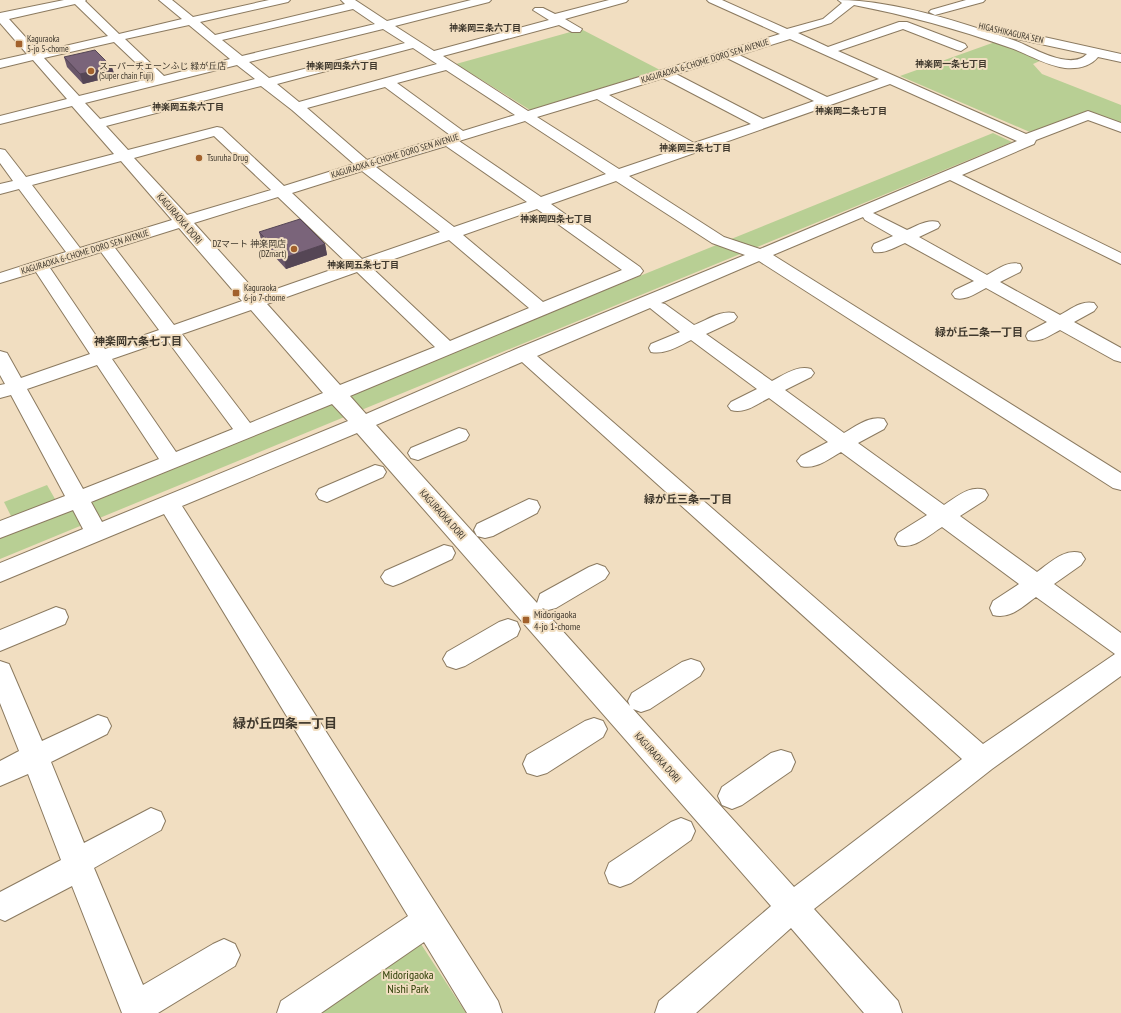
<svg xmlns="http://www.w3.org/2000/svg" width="1121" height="1013" viewBox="0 0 1121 1013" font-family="'PT Sans Narrow','Noto Sans JP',sans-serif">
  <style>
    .green { fill: #b8cf94 }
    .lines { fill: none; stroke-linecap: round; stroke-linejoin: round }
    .minor-casing { stroke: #8b7a60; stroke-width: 2 }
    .minor { fill: #fff; fill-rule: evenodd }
    .wall { fill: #695669 }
    .shaded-wall { fill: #554655 }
    .building { fill: #7a647a; stroke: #554655 }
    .poi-dot { fill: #a2612c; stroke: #f1dec1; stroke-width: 1.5 }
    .labels { text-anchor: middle; stroke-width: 4; stroke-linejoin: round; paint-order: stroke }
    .far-neighbourhood-label { font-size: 9px; font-weight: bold; fill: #3f382d; stroke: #f1dec1 }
    .far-street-label { font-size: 9px; fill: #3f382d; stroke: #f1dec1 }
    .far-poi-label { font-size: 9px; fill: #3f382d; stroke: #f1dec1; text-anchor: start }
    .street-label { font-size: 10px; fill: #3f382d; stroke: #f1dec1 }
    .poi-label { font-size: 10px; fill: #3f382d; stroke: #f1dec1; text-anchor: start }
    .neighbourhood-label { font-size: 11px; font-weight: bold; fill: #3f382d; stroke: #f1dec1 }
    .near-park-label { font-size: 12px; fill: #2e3e05; stroke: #f1dec1 }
    .near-neighbourhood-label { font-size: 13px; font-weight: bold; fill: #3f382d; stroke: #f1dec1 }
  </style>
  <rect width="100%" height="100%" fill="#f1dec1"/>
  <path class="green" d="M581,29L660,70L530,110L456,64Z
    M995,42L1042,60L1033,64L1042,74L1121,105V125L1087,111L1032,133L900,76Z
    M993,133L1012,142L0,559V535Z
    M47,485L55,499L47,507L13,520L4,502Z
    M417,938L466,1013H307Z"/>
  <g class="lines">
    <defs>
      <path id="minor" d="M64,0H86L85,1L119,34L182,19L159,0H172L193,17L269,0H290L288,2L200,22L215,35L345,4L341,0H355L387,21L471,0H491L489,2L395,26L434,51L549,20L533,10L535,8H543L555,14L609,0H628L626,2L565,19L582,29L580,32H572L559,25L443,56L528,111L780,34L709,2L707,0H722L787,29L823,19L842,3L838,0C894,0 963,23 1016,41C1031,47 1045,56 1061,59C1071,61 1080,61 1087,54L1013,38L1011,35L1017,31L1121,54V62L1098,57C1090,67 1077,69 1065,68C1044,65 1027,53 1008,47C958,29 906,15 854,5L831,23L798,33L828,47L899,22H907L965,44L967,47L961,51L957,50L903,29L838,51L1026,134L1088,111L1121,123V132L1088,120L1036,140L1034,144L962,175L1121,253V264L950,180L873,213L907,230C917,226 927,219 938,222L940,225L938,228L919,237L987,275C998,269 1008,261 1020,264L1022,268L1020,272L1000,282L1060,315C1071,309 1082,300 1094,303L1097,307L1094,311L1074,322L1121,348V362L1114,360L1060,330C1050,335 1041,343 1028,340L1026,336L1028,332L1047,322L986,288C976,293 966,301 955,298L952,294L955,290L974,281L905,243C895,247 885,254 874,252L872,248L874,244L893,236L865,220L863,217L773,255L1121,473V490L1113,488L759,261L661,303L665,304L694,325C707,320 721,310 734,313L737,317L734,321L706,334L772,381C784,375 797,365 811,369L814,373L811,377L785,390L844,433C856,426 870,415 884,419L887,424L884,429L858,443L944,505C957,497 969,485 985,490L988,495L985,500L960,516L1037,572C1050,563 1064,548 1081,553L1085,559L1081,565L1054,584L1121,633V676L992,769L814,909L898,1001L902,1013H864L791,928L696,1013H655L659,1001L771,906L357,433L182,506L498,1001L502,1013H467L424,942L321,1013H277L281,1001L408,916L164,514L0,582V563L83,529L73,510L0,538V521L65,496L11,395L0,398V385L5,384L0,375V351L7,353L21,378L90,354L36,272L0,283V273L66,252L19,189L0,194V184L13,181L0,163V149L5,150L26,177L114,154L72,106L0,124V116L67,99L33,60L0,68V60L27,54L0,23V13ZM75,4L108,36L39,52L9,19ZM353,9L375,24L242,56L222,40ZM189,25L230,59L164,76L125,39ZM383,29L405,43L269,78L249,62ZM790,39L879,79L827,97L739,55ZM114,42L152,78L79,96L44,58ZM413,48L437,64L299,102L277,84ZM727,58L814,101L763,119L676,74ZM237,65L255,79L100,119L85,103ZM446,70L515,115L463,131L397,83ZM663,78L751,124L694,143L609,95ZM890,84L1017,141L760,249L724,237L629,176ZM261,86L292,110L354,164L284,186L222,128L217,127L128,150L106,126ZM385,87L450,135L367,160L307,108ZM597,99L681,148L619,169L537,117ZM525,121L606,174L541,197L459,141ZM214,136L271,190L187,215L134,158ZM446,146L527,202L454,227L376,167ZM121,161L172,220L80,248L32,185ZM362,171L440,232L362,259L292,193ZM616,181L712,243L745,255L516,349L366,414L350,396L640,275L643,271L640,267L551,204ZM278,197L348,264L259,295L194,223ZM537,209L622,270L543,302L463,235ZM179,228L242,301L174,325L115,248ZM449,240L529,308L450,341L371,267ZM101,252L159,330L105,349L50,268ZM357,272L435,347L340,385L267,304ZM650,308L680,332L651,344L649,348L651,352C665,355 679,346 691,340L757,389L731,402L728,406L731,410C745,414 757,404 769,398L828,442L801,456L797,461L801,466C815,470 829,459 841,452L927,515L898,533L895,539L898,545C914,550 929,535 942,527L1019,584L993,601L990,608L993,615C1010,620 1023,606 1036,597L1115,654L983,744L537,356ZM251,310L323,393L250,423L182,334ZM167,340L233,429L176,452L112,359ZM522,362L962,759L794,887L633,709L641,712L650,709L700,676L704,669L700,662L691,659L682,662L632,693L628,701L630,706L542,608L548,610L556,608L605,579L609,573L605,567L597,564L589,567L540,594L537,603L376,425ZM97,365L159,459L83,489L27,389ZM332,404L348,421L102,522L91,502Z
        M966,0H985L983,2L935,15L929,12L931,10Z
        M459,428L466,430L469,435L466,440L418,460L411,458L408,453L411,448Z
        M375,465L383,467L386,472L383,477L327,502L319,499L316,494L319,489Z
        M529,499L537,501L540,507L537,513L493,536L485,538L477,536L474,530L477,524Z
        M444,545L452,547L455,553L452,559L401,583L393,586L385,583L381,577L385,571Z
        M56,607L65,610L68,617L65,624L0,651V630Z
        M508,619L517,622L520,629L517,636L465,666L456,669L447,666L443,659L447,652L499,622Z
        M0,661L9,664L42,741L98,715L107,718L111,726L107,734L51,762L84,843L151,808L161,812L165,821L161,830L94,868L143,985L213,944L224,939L235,944L240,955L235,966L158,1013H122L72,886L5,921L0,919V892L61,860L28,774L0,786V761L19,751L0,703Z
        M594,718L603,721L607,729L603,737L547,773L537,776L527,773L523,764L527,755L585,721Z
        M781,750L791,753L795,762L791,771L742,805L732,809L722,805L718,796L722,787L771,753Z
        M681,818L691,822L695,831L691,840L631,883L620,887L609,883L605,873L609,863L671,822Z"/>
    </defs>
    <use href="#minor" class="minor-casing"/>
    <use href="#minor" class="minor"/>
  </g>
  <path class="wall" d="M64,57L115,76L83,84L67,67Z
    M259,232L325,244L327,255L286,269L262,243Z"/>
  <path class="shaded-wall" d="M112,67L115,76L83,84L80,74Z
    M325,244L327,255L286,269L284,258Z"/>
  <path class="building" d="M95,50L112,67L80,74L64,57Z
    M300,219L325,244L284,258L259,232Z"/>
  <g class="poi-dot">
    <rect x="15" y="40" width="8" height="8" rx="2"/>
    <circle cx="91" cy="71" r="4"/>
    <circle cx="199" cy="158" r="4"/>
    <circle cx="294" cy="249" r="4"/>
    <rect x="232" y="289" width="8" height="8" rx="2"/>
    <rect x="522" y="616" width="8" height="8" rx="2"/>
  </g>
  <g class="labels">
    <g class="far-neighbourhood-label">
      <text x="485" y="31">神楽岡三条六丁目</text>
      <text x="951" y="67">神楽岡一条七丁目</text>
      <text x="342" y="69">神楽岡四条六丁目</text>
      <text x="188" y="110">神楽岡五条六丁目</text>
      <text x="851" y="114">神楽岡二条七丁目</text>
      <text x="695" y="151">神楽岡三条七丁目</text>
      <text x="556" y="222">神楽岡四条七丁目</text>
      <text x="363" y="268">神楽岡五条七丁目</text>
    </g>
    <g class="far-street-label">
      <text transform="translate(1011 33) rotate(13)" y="3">HIGASHIKAGURA SEN</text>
      <text transform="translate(705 61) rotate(-17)" y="3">KAGURAOKA 6-CHOME DORO SEN AVENUE</text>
      <text transform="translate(395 156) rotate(-17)" y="3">KAGURAOKA 6-CHOME DORO SEN AVENUE</text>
      <text transform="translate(85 252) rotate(-17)" y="3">KAGURAOKA 6-CHOME DORO SEN AVENUE</text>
    </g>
    <g class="far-poi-label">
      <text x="27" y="42">Kaguraoka<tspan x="27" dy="10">5-jo 5-chome</tspan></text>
      <text x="99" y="69">スーパーチェーンふじ 緑が丘店<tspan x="99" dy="10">(Super chain Fuji)</tspan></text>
      <text x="207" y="161">Tsuruha Drug</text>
      <text x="286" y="247" text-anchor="end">DZマート 神楽岡店<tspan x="286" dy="10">(DZmart)</tspan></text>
      <text x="244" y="291">Kaguraoka<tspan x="244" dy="10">6-jo 7-chome</tspan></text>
    </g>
    <g class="street-label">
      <text transform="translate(180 218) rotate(49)" y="4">KAGURAOKA DORI</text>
      <text transform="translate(443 514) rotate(48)" y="4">KAGURAOKA DORI</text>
      <text transform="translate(658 757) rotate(48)" y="4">KAGURAOKA DORI</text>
    </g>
    <g class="poi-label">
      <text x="534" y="618">Midorigaoka<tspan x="534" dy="12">4-jo 1-chome</tspan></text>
    </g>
    <g class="neighbourhood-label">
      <text x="979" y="336">緑が丘二条一丁目</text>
      <text x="138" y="345">神楽岡六条七丁目</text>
      <text x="688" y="503">緑が丘三条一丁目</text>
    </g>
    <g class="near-park-label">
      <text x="408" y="979">Midorigaoka<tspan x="408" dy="14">Nishi Park</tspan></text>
    </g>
    <g class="near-neighbourhood-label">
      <text x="285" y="728">緑が丘四条一丁目</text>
    </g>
  </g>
</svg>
